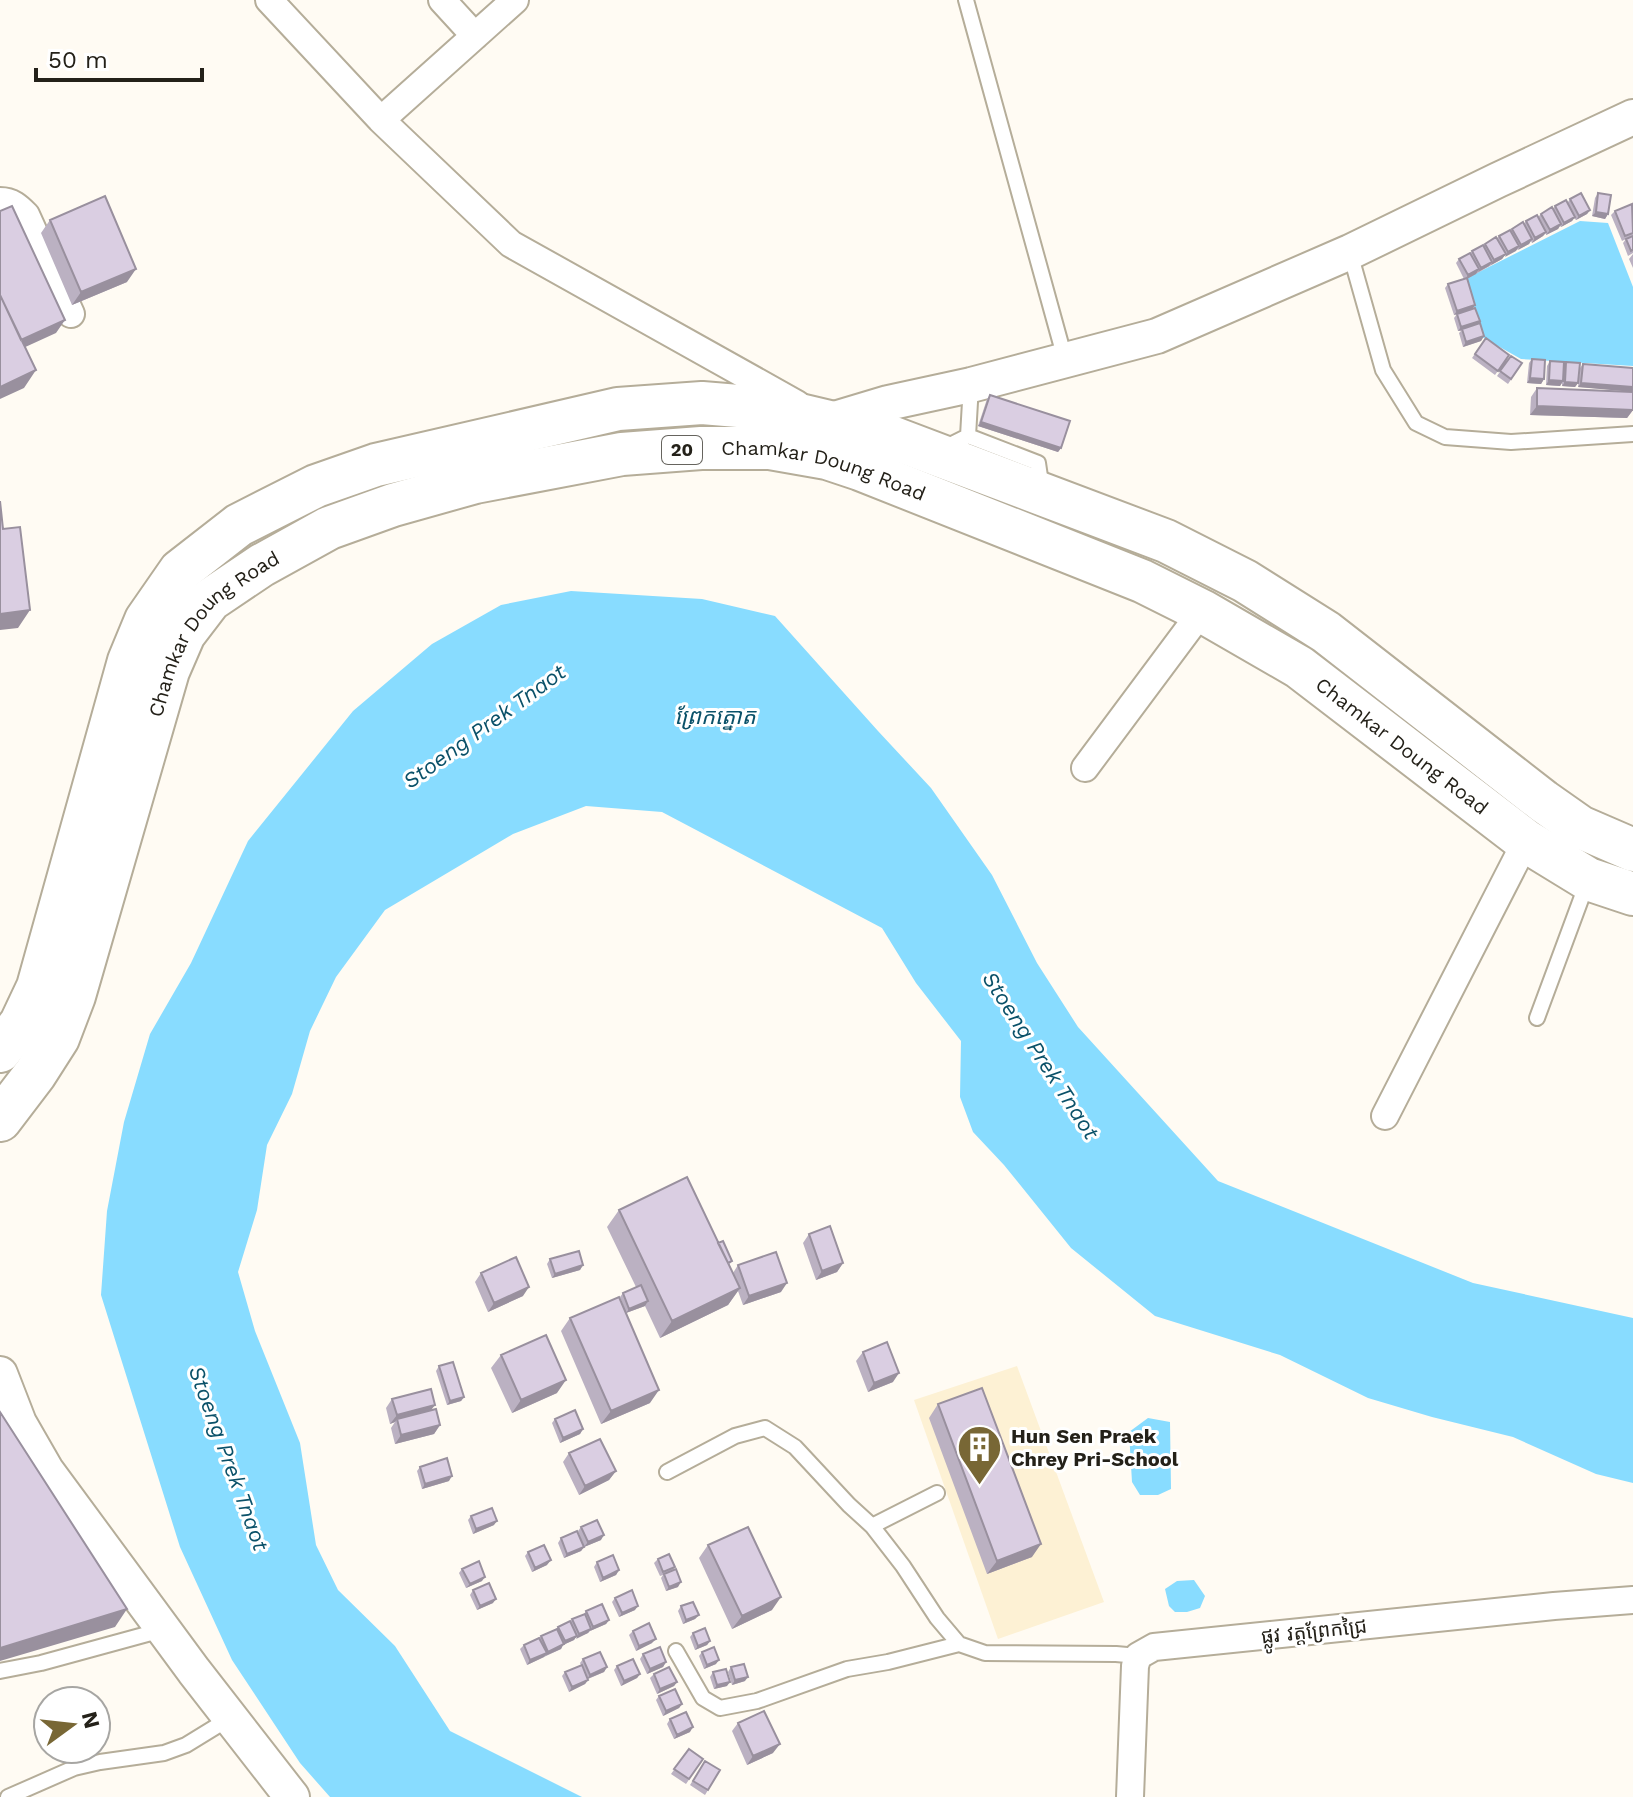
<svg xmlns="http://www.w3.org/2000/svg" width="1633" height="1797" viewBox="0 0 1633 1797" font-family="'Work Sans','Noto Sans Khmer',sans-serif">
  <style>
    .built { fill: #fdf1d4 }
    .water { fill: #88dcff }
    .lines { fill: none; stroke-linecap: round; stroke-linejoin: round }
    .service-casing { stroke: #b5ad99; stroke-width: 18 }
    .minor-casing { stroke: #b5ad99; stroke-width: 30 }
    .tertiary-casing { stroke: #b5ad99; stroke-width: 38 }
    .primary-casing { stroke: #b5ad99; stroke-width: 46 }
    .service { stroke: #fff; stroke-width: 14 }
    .minor { stroke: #fff; stroke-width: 26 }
    .tertiary { stroke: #fff; stroke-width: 34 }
    .primary { stroke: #fff; stroke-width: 42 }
    .wall { fill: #bbb1c2 }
    .shaded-wall { fill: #99909e }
    .building { fill: #dacee2; stroke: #99909e; stroke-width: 2 }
    .labels { text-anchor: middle; stroke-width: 6; stroke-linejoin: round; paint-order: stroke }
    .shield { fill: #fff; stroke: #66645e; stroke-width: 2 }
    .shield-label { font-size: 18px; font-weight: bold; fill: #242119 }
    .street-label { font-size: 20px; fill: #242119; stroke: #fff }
    .poi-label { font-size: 20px; font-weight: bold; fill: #242119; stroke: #fff; text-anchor: start }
    .water-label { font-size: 22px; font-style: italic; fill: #0a5169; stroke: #fff }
  </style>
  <rect width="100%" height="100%" fill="#fffbf3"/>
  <path class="built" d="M1017,1366L1104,1602L998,1639L914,1400Z"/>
  <path class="water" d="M1580,221L1608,223L1633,287V366L1521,359L1482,337L1466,281L1467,278Z
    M571,591L702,599L775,616L878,731L931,788L992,875L1037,963L1078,1027L1218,1181L1473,1283L1633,1318V1483L1596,1474L1513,1437L1432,1417L1368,1398L1280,1355L1155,1316L1071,1248L1004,1165L973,1132L960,1097L961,1041L916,983L882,928L662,812L586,806L513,834L385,910L336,977L310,1031L292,1094L267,1145L257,1210L238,1272L255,1331L300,1443L316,1545L338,1590L395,1646L450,1731L582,1797H330L300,1763L232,1660L180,1547L101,1295L107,1211L124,1122L150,1034L191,963L248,841L353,711L432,644L501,605Z
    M1148,1418L1170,1422L1171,1489L1158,1495H1140L1132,1482L1129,1432Z
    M1194,1580L1205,1596L1200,1608L1187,1612H1175L1169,1606L1165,1589L1177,1581Z"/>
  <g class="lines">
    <defs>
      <path id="service" d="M966,0L1065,359
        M1350,253L1383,370L1416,423L1445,437L1511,442L1633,434
        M968,436L971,385
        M942,449L968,436L1038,463L1042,490
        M1537,1018L1587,883
        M667,1472L735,1436L765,1428L795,1447L849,1505L872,1526L903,1566L937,1618L959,1644L985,1653L1116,1654L1138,1656
        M872,1526L937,1493
        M676,1651L703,1698L720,1708L757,1701L847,1669L888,1662L959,1644
        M0,1671L41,1663L162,1630
        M8,1797L74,1768L100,1762L164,1753L186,1745L230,1718"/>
      <path id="minor" d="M269,0L381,120L511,244L797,404
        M442,0L475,36
        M381,120L515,0
        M0,201C12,201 18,207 26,215L71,314
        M1085,768L1202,611
        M1385,1116L1526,841
        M1130,1797L1135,1666L1138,1656L1154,1647L1554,1606L1633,1600"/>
      <path id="tertiary" d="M828,425V421L888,403L971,385L1157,336L1350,252L1498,180L1633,117
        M0,1374L19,1423L46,1470L194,1671L292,1797"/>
      <g id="primary">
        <path d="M0,1051L21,1023L38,987L129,661L146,620L180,571L239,525L316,486L376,465L618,409L702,403L774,409L888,436L1166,541L1245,581L1326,632L1543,801L1580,827L1633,850"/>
        <path id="s1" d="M0,1120L35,1074L58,1038L74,996L168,671L184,634L210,600L262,565L329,528L393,505L475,482L622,454L701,448H770L827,458L860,469L1142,581L1202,611L1299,667L1526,841L1588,879L1633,894"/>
      </g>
    </defs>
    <use href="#service" class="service-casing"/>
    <use href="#minor" class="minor-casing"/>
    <use href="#tertiary" class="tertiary-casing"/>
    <use href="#primary" class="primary-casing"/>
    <use href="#service" class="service"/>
    <use href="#minor" class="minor"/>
    <use href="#tertiary" class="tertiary"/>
    <use href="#primary" class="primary"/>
  </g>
  <path class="wall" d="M1598,193L1608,214L1605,219L1592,216L1595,198Z
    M1570,199L1590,210L1587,214L1576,220L1574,218L1572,221L1561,227L1560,226L1558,229L1546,235V233L1543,236L1532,243L1531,241L1529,244L1504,256L1502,259L1467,279L1475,305L1472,309L1478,324L1484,336L1481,341L1463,347L1459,333L1461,331H1458L1454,318L1457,314L1454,315L1445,288L1448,284L1464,279L1456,263L1459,259L1497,238L1499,236L1524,224L1526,221L1538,217L1541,214L1553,209L1555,206L1568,202Z
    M1633,205V253L1628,256L1623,243L1626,239L1622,241L1611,215L1615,211Z
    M50,220L127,282L72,305L41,233Z
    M1633,254V268L1629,259Z
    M1486,338L1509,355L1495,375L1472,358Z
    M1511,356L1522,363L1508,384L1497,376Z
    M1532,359L1544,379L1541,384L1527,383L1529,363Z
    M1550,361L1564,366L1566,362L1578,383L1575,387L1562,386V383L1560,386L1546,385L1547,366Z
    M1583,364L1633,368V410L1627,418L1530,415L1531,397L1537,388L1630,391L1578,387L1580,368Z
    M990,395L1061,448L1058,452L978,426L987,399Z
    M619,1210L718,1243L732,1261L729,1265L733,1273L738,1265L781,1292L743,1305L738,1291L728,1305L660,1338L645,1306L626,1313L620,1297L623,1293L636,1287L607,1227Z
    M809,1234L843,1263L837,1272L816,1280L803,1243Z
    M550,1259L583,1265L580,1270L552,1278L547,1264Z
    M481,1273L523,1296L488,1312L475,1282Z
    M570,1318L650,1403L601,1424L561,1331Z
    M863,1352L893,1382L868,1392L856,1361Z
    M501,1355L557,1393L512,1413L491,1368Z
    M439,1366L464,1397L461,1401L447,1405L436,1371Z
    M392,1399L431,1410L440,1425L434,1434L395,1444L391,1428L395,1422L390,1424L386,1408Z
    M938,1404L1032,1557L987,1574L929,1418Z
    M555,1419L583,1429L580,1434L560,1443L552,1423Z
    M569,1453L616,1471L609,1480L579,1495L563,1462Z
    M420,1467L449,1481L422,1489L417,1471Z
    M471,1516L494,1525L473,1534L468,1520Z
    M581,1527L601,1540L584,1547L578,1531Z
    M561,1538L584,1547L581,1551L564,1558L558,1543Z
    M708,1545L772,1610L732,1629L699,1558Z
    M528,1552L547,1565L532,1572L525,1556Z
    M658,1559L675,1567L672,1571L678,1587L666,1591L661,1578L663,1575L660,1576L654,1563Z
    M597,1562L619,1570L616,1575L600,1582L594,1567Z
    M462,1569L482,1581L466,1588L459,1573Z
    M473,1590L493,1603L477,1610L470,1595Z
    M615,1598L635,1610L619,1617L612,1602Z
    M681,1606L699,1615L695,1619L683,1624L678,1611Z
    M586,1611L609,1620L606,1624L590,1631L588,1633L575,1638L574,1640L563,1645L561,1649L527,1665L520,1649L524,1645L556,1629L558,1627L584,1614Z
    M633,1631L652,1643L636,1651L629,1635Z
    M693,1633L710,1641L707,1645L695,1650L690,1637Z
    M702,1652L716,1664L704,1669L699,1656Z
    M643,1654L666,1662L663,1667L647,1674L640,1659Z
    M583,1659L607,1667L604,1672L588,1679V1680L585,1684L569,1692L562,1676L565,1672L581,1665L580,1663Z
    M617,1666L640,1674L637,1678L621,1686L614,1670Z
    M731,1667L745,1681L732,1685L728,1672Z
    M713,1672L727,1686L714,1689L710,1677Z
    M654,1674L677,1682L674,1686L657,1694L650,1678Z
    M659,1696L682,1704L679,1708L663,1716L656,1700Z
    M670,1719L690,1732L674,1739L667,1724Z
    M738,1723L773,1753L747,1765L732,1731Z
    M689,1749L703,1759L686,1784L671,1774Z
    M705,1761L720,1770L705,1795L690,1785Z"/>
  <path class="shaded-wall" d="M1590,210L1587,214L1576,220L1579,216Z
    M1596,212L1608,214L1605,219L1592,216Z
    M1575,217L1572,221L1561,227L1564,223Z
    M1561,224L1558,229L1546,235L1550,230Z
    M1546,232L1543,236L1532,243L1535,238Z
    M1532,239L1529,244L1518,250L1521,245Z
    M1519,246L1516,251L1505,257L1508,252Z
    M1506,254L1502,259L1491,265L1494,260Z
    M1492,262L1489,266L1478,272L1481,268Z
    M136,269L127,282L72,305L81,292Z
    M1479,269L1476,274L1465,280L1468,275Z
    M1475,305L1472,310L1454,315L1457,311Z
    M65,320L56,333L10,354L19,341Z
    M1480,321L1477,326L1458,331L1461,327Z
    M1484,336L1481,341L1463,347L1466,342Z
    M36,370L24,388L0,399V387Z
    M1530,378L1544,379L1541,384L1527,383Z
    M1549,380L1563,381L1560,386L1546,385Z
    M1565,382L1578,383L1575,387L1562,386Z
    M1581,383L1633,387V392L1578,387Z
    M1537,406L1633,410L1627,418L1530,415Z
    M981,422L1061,448L1058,452L978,426Z
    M30,610L18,628L0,630V614Z
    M843,1263L837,1272L816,1280L822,1271Z
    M583,1265L580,1270L552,1278L555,1274Z
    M787,1283L781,1292L743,1305L749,1296Z
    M529,1287L523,1296L488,1312L494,1303Z
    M740,1288L728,1305L660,1338L672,1321Z
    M648,1301L645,1306L626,1313L629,1309Z
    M899,1373L893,1382L868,1392L874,1383Z
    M566,1380L557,1393L512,1413L521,1400Z
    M659,1390L650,1403L601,1424L611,1411Z
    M464,1397L461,1401L447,1405L450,1401Z
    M435,1405L428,1414L397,1419L395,1422L390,1424L397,1415Z
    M440,1425L434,1434L395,1444L401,1435Z
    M583,1429L580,1434L560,1443L563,1438Z
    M616,1471L609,1480L579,1495L585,1486Z
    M452,1476L449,1481L422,1489L425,1484Z
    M497,1521L494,1525L473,1534L476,1529Z
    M604,1535L601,1540L584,1547L588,1542Z
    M1041,1544L1032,1557L987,1574L997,1561Z
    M584,1547L581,1551L564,1558L567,1554Z
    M551,1560L547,1565L532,1572L535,1568Z
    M619,1570L616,1575L600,1582L603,1578Z
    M485,1577L482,1581L466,1588L470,1584Z
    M681,1582L678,1587L666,1591L669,1587Z
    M781,1597L772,1610L732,1629L742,1616Z
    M496,1599L493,1603L477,1610L480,1606Z
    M638,1606L635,1610L619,1617L622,1613Z
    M127,1609L115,1627L0,1661V1648Z
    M699,1615L695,1619L683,1624L686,1620Z
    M609,1620L606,1624L590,1631L593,1627Z
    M591,1629L588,1633L576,1639L579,1634Z
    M577,1636L574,1640L563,1645L561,1649L545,1656L548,1652L563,1645L565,1641Z
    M656,1639L652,1643L636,1651L639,1646Z
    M710,1641L707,1645L695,1650L698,1646Z
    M547,1653L544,1657L527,1665L530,1660Z
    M719,1660L716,1664L704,1669L707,1665Z
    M666,1662L663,1667L647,1674L650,1669Z
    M607,1667L604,1672L587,1679L590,1675Z
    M640,1674L637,1678L621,1686L624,1681Z
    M748,1677L745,1681L732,1685L735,1680Z
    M588,1680L585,1684L569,1692L572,1687Z
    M677,1682L674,1686L657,1694L660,1689Z
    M730,1682L727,1686L714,1689L717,1685Z
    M682,1704L679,1708L663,1716L666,1711Z
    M693,1727L690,1732L674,1739L677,1735Z
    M780,1744L773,1753L747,1765L753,1756Z"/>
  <path class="building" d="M1581,193L1590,210L1579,216L1570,199Z
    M1598,193L1611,195L1608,214L1596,212Z
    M105,196L136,269L81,292L50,220Z
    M1566,200L1575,217L1564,223L1555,206Z
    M1632,204L1633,233L1625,236L1615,211Z
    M12,206L65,320L21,340L0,295V211Z
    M1552,207L1561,224L1550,230L1541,214Z
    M1537,215L1546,232L1535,238L1526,221Z
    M1523,222L1532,239L1521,245L1512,229Z
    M1510,230L1519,246L1508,252L1499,236Z
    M1633,236V250L1631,251L1626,239Z
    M1496,237L1506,254L1494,260L1485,244Z
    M1483,245L1492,262L1481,268L1472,251Z
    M1470,253L1479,269L1468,275L1459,259Z
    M1467,278L1475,305L1457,311L1448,284Z
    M0,295L36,370L0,387Z
    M1475,308L1480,321L1461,327L1457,314Z
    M1480,323L1484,336L1466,342L1462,329Z
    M1486,338L1509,355L1498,371L1475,354Z
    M1511,356L1522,363L1511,379L1500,371Z
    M1532,359L1545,360L1544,379L1530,378Z
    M1550,361L1564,362L1563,381L1549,380Z
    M1566,362L1580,363L1578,383L1565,382Z
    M1583,364L1633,368V387L1581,383Z
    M1537,388L1633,392V410L1537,406Z
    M990,395L1070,421L1061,448L981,422Z
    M0,501L3,529L20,527L30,610L0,614Z
    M687,1177L740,1288L672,1321L619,1210Z
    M830,1226L843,1263L822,1271L809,1234Z
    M723,1241L732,1261L728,1263L718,1243Z
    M579,1251L583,1265L555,1274L550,1259Z
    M776,1252L787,1283L749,1296L738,1265Z
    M516,1257L529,1287L494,1303L481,1273Z
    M641,1285L648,1301L629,1309L623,1293Z
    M619,1297L659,1390L611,1411L570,1318Z
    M546,1335L566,1380L521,1400L501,1355Z
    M887,1342L899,1373L874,1383L863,1352Z
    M453,1362L464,1397L450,1401L439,1366Z
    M982,1388L1041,1544L997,1561L938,1404Z
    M431,1389L435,1405L397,1415L392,1399Z
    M436,1409L440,1425L401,1435L397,1419Z
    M575,1410L583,1429L563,1438L555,1419Z
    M0,1412L127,1609L0,1648Z
    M600,1439L616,1471L585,1486L569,1453Z
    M447,1458L452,1476L425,1484L420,1467Z
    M492,1508L497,1521L476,1529L471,1516Z
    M597,1520L604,1535L588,1542L581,1527Z
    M748,1527L781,1597L742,1616L708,1545Z
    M577,1531L584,1547L567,1554L561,1538Z
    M544,1545L551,1560L535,1568L528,1552Z
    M669,1554L675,1567L663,1572L658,1559Z
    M613,1555L619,1570L603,1578L597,1562Z
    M479,1561L485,1577L470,1584L462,1569Z
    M676,1569L681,1582L669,1587L664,1574Z
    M489,1583L496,1599L480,1606L473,1590Z
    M632,1590L638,1606L622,1613L615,1598Z
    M693,1602L699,1615L686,1620L681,1606Z
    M602,1604L609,1620L593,1627L586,1611Z
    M585,1614L591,1629L579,1634L572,1619Z
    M570,1621L577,1636L565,1641L558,1627Z
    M649,1623L656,1639L639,1646L633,1631Z
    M705,1628L710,1641L698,1646L693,1633Z
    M557,1629L564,1644L548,1652L541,1636Z
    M539,1638L547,1653L530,1660L524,1645Z
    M660,1647L666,1662L650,1669L643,1654Z
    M714,1647L719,1660L707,1665L702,1652Z
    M600,1652L607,1667L590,1675L583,1659Z
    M633,1659L640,1674L624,1681L617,1666Z
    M744,1664L748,1677L735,1680L731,1667Z
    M582,1665L588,1680L572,1687L565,1672Z
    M669,1667L677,1682L660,1689L654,1674Z
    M726,1669L730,1682L717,1685L713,1672Z
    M675,1689L682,1704L666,1711L659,1696Z
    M764,1711L780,1744L753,1756L738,1723Z
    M686,1712L693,1727L677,1735L670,1719Z
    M689,1749L703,1759L689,1779L674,1769Z
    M705,1761L720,1770L708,1790L693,1781Z"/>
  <defs>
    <symbol id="building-pin" viewBox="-11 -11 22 30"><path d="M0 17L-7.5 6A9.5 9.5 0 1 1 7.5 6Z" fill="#786735" stroke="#fff"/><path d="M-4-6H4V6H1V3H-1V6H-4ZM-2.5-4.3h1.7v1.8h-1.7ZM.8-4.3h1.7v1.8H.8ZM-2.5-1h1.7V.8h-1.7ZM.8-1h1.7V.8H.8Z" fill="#fff"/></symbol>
  </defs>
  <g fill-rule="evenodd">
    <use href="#building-pin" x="954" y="1422" width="51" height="69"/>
  </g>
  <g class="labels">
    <rect class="shield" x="662" y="436" width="40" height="28" rx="6"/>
    <g class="shield-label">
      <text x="682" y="456">20</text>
    </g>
    <g class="street-label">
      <text dy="7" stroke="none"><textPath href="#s1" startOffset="1214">Chamkar Doung Road</textPath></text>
      <text dy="7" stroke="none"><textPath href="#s1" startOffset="542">Chamkar Doung Road</textPath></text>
      <text dy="7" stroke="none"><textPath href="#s1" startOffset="1862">Chamkar Doung Road</textPath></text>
      <text transform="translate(1314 1631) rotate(-6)" y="7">ផ្លូវ វត្តព្រែកជ្រៃ</text>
    </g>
    <g class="poi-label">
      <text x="1011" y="1443">Hun Sen Praek<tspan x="1011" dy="23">Chrey Pri-School</tspan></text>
    </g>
    <g class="water-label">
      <text x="715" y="724">ព្រែកត្នោត</text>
      <text transform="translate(484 726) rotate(-36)" y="8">Stoeng Prek Tnaot</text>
      <text transform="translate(1041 1055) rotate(57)" y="8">Stoeng Prek Tnaot</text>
      <text transform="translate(229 1458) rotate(70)" y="8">Stoeng Prek Tnaot</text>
    </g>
  </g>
  <g transform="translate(72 1725) rotate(75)"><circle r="38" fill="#ffffff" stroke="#a7a6a3" stroke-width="2"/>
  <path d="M0-6L14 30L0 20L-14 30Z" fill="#786735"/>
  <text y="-12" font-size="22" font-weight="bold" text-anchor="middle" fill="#242119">N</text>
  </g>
  <path d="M36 68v12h166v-12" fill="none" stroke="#242119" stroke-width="4"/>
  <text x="48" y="68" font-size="24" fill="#242119" stroke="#ffffff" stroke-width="6" paint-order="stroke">50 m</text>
</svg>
